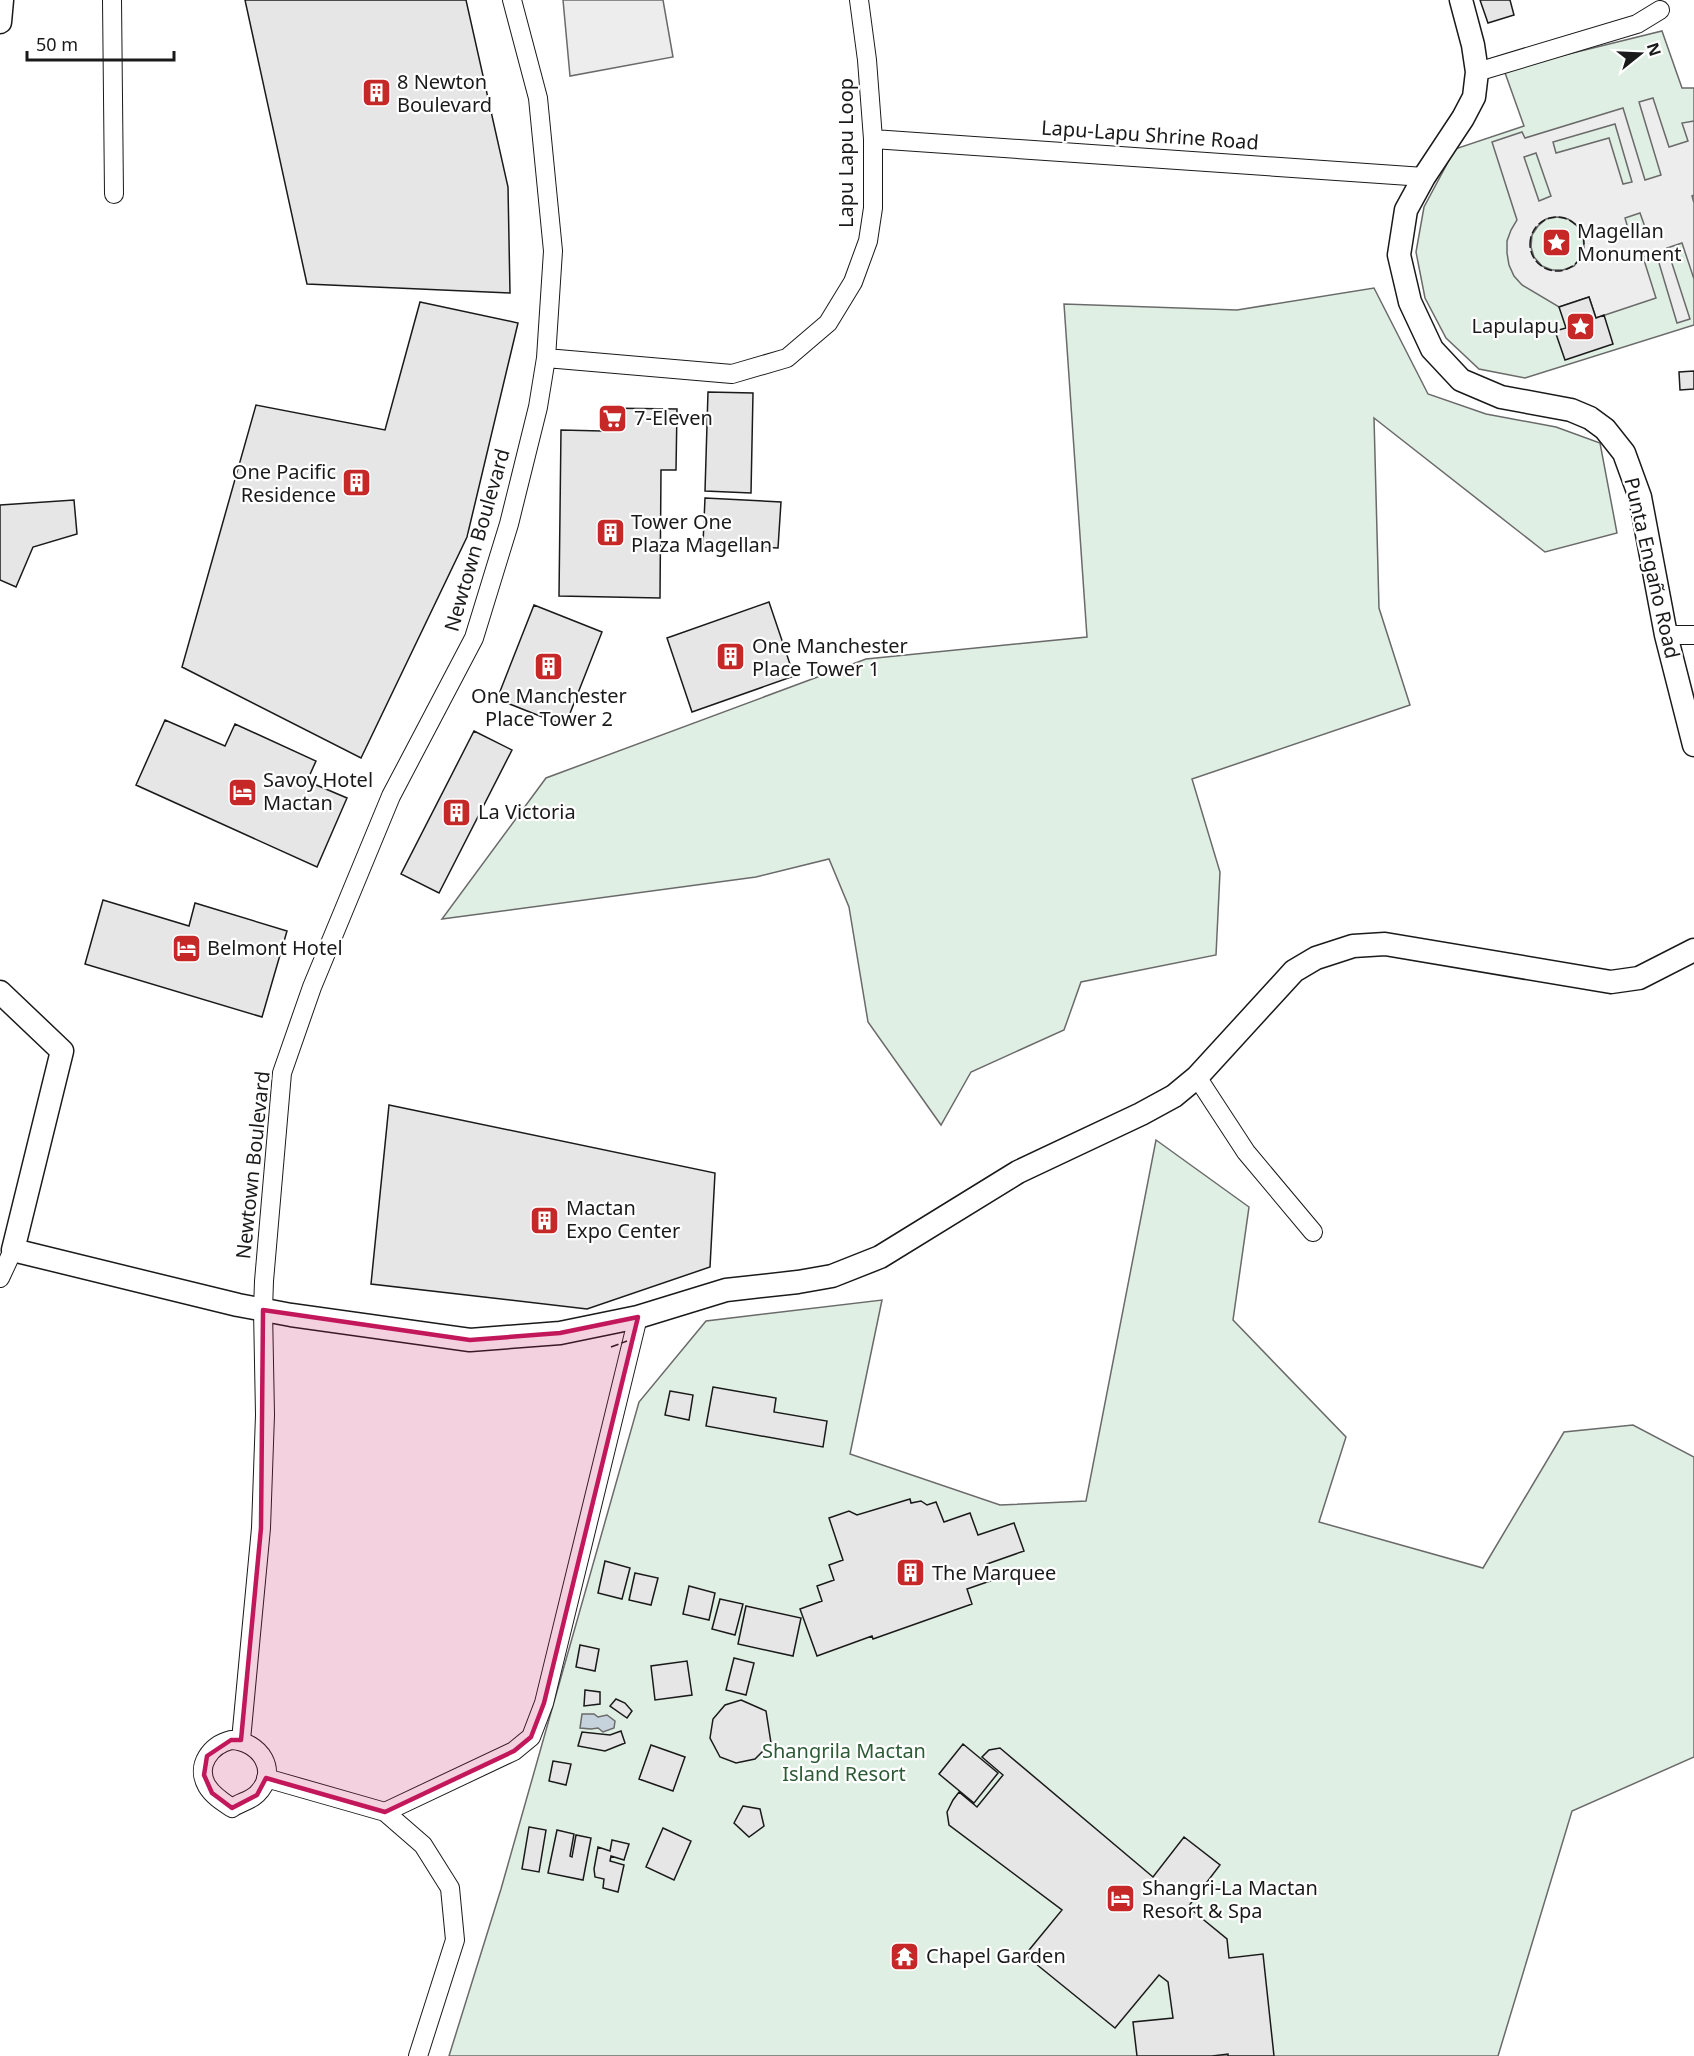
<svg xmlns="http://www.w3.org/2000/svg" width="1694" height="2056" viewBox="0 0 1694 2056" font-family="'Noto Sans',sans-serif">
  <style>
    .green { fill: #e0efe3; stroke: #6a6a6a; stroke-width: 1.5 }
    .parking { fill: #ededed; stroke: #6a6a6a; stroke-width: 1.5; fill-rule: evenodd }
    .water { fill: #c6d2dc; stroke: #6a6a6a; stroke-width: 1.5 }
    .building { fill: #e6e6e6; stroke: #1a1a1a; stroke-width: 1.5 }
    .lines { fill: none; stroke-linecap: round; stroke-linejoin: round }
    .minor-casing { stroke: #1a1a1a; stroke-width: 20 }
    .tertiary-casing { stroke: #1a1a1a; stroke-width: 25 }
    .minor { stroke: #fff; stroke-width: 18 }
    .tertiary { stroke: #fff; stroke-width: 22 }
    .fence { stroke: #1a1a1a; stroke-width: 1.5; stroke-dasharray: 8 3; stroke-linecap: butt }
    .marked { fill: #c2185b; fill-opacity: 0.2; stroke: #c2185b; stroke-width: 4.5; stroke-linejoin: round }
    .labels { text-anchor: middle; stroke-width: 4.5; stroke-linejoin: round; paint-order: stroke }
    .poi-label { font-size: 20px; fill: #1a1a1a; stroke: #fff; text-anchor: start }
    .street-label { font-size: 20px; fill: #1a1a1a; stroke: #fff }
    .park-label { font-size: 20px; fill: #2b5a34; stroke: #fff }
  </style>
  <rect width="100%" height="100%" fill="#fff"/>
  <path class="green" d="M1662,31L1682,88H1694V325L1525,378L1479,369L1446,338L1425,298L1416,252L1424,207L1455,149L1524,126L1504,70Z
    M1374,288L1428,394L1486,414L1556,427L1600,443L1617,533L1545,552L1374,418L1379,608L1410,705L1192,779L1220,872L1216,955L1081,982L1064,1030L971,1072L941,1125L868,1022L849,907L829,859L756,877L442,919L546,778L866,659L1087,637L1064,304L1237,310Z
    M1156,1140L1249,1207L1233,1320L1346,1437L1319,1522L1483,1568L1564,1432L1633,1425L1694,1457V1757L1572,1811L1498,2056H449L501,1889L639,1402L706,1321L882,1300L850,1454L1000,1505L1086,1501Z"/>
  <path class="parking" d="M563,0H663L673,57L570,76Z
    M1653,98L1669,147L1688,141L1682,123L1694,121V195L1692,196L1694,203V279L1682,243L1667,248L1690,319L1677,323L1656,253L1643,257L1656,298L1596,318L1589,297L1559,307L1522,285L1514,276L1509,265L1507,253V241L1511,230L1517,220L1492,142L1522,132L1525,138L1623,108L1645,180L1661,175L1639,102ZM1615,124L1632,182L1623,184L1609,138L1556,153L1553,142ZM1536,153L1551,196L1539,201L1524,157ZM1640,213L1645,227L1629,232L1625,218ZM1557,217L1568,219L1577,226L1583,235L1584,247L1581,257L1574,266L1563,270H1552L1542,266L1534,257L1531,247L1532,235L1538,226L1546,219Z"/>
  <path class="water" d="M582,1714H594L598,1717L607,1715L615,1721L614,1728L603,1732L598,1728L591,1729L580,1728Z"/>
  <path class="building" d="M245,0H466L508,187L510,293L307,284Z
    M1480,0H1510L1514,15L1488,23Z
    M1589,297L1596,318L1604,315L1613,344L1565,360L1555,331L1566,328L1559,307Z
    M420,302L518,323L467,537L361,758L182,667L256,405L385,430Z
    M1694,371V389L1680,390L1679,372Z
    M708,392L753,393L751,493L705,491Z
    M602,408L677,409L676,470H661L660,598L559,596L561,430L602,431Z
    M705,498L781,502L778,548L703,544Z
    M74,500L77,534L33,547L16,587L0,580V505Z
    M769,602L794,676L692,712L667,638Z
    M534,605L602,632L565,726L497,699Z
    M165,720L225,746L235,724L316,761L307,781L347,798L317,867L136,785Z
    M474,731L512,750L439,893L401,874Z
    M103,900L189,926L195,903L287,931L262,1017L85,964Z
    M389,1105L715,1173L710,1267L587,1309L371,1284Z
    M713,1387L776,1398L774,1412L827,1421L823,1447L706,1426Z
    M670,1391L693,1395L689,1420L665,1415Z
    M910,1499L911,1503L921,1501L927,1505L936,1502L944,1522L970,1513L978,1535L1014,1523L1024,1551L987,1564L993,1580L967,1589L972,1604L873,1639L872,1636L817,1656L800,1609L822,1601L817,1586L834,1580L829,1565L843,1560L829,1518L849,1511L857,1515Z
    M605,1561L630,1568L622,1599L598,1593Z
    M635,1573L658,1578L651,1605L629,1600Z
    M689,1586L715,1593L709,1620L683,1614Z
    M720,1599L743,1604L735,1635L712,1629Z
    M746,1606L801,1618L793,1656L738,1644Z
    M580,1645L599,1649L595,1671L576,1667Z
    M734,1658L754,1663L746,1695L726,1690Z
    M687,1661L692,1695L655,1700L651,1666Z
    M585,1690L600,1692V1704L584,1706Z
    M616,1699L625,1703L632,1711L627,1718L610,1706Z
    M741,1700L766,1711L771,1743L755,1759L736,1763L720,1757L710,1738L713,1719L725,1705Z
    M621,1731L625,1743L605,1751L578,1746L582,1732L610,1735Z
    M963,1744L998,1773L974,1803L939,1774Z
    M651,1745L685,1757L673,1791L639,1779Z
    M1000,1748L1153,1877L1184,1837L1220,1865L1188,1907L1227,1939L1229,1958L1263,1954L1274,2056H1228V2054L1212,2056H1137L1133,2022L1173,2018L1168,1982L1159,1975L1115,2028L1025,1955L1062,1910L949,1825L947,1812L953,1800L959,1792L977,1807L1003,1775L982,1757L989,1750Z
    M553,1761L571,1764L566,1785L549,1781Z
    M743,1806L760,1809L764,1826L749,1837L734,1823Z
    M529,1827L546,1830L539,1872L522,1869Z
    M663,1828L691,1841L674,1880L646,1867Z
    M557,1830L574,1834L570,1856L572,1857L576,1835L591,1838L583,1880L548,1873Z
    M612,1840L629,1844L624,1860L611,1856L610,1861L624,1865L618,1892L603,1888L604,1879L595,1877L594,1869L598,1847L610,1851Z"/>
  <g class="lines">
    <defs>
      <path id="minor" d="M112,0L114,194
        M1477,72L1637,24L1660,10
        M873,139L1424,177
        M546,358L732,374L787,358L828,323L853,282L868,241L873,208V139L867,60L859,0
        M1666,635H1694
        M1197,1077L1246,1152L1313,1232
        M0,1278L13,1250
        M231,1740C260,1741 280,1771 257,1794C250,1801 240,1802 232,1808C223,1802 213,1796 207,1786C195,1765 211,1745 231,1740Z
        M241,1740L261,1528L265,1415L263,1310L264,1281L282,1073L312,987L391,796L474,638L509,524L538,407L546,358L553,251L538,98L512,0
        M266,1778L385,1812L423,1845L450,1888L455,1940L418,2056
        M385,1812L514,1751L531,1737L544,1703L638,1317"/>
      <path id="tertiary" d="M1461,0L1473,45L1477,72L1474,97L1463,118L1424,177L1406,210L1399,255L1410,302L1432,349L1461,380L1501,397L1571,410L1590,418L1605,429L1624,453L1640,497L1666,635L1694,745
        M0,22L2,0
        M0,992L62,1051L13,1250L238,1305L291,1315L470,1340L560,1333L638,1317L726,1290L798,1282L832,1276L880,1257L1018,1172L1141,1114L1174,1096L1197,1077L1294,971L1316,958L1353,946L1385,944L1611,982L1639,978L1694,950"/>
    </defs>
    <use href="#minor" class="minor-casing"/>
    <use href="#tertiary" class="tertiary-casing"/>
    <use href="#minor" class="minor"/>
    <use href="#tertiary" class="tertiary"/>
    <path class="fence" d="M1530 244a27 27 0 1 1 54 0a27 27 0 1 1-54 0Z
      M611,1347L627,1341"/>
  </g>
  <path class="marked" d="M263,1310L470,1340L560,1333L638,1317L544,1703L531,1737L514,1751L385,1812L266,1778L257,1795L232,1808L212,1793L204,1775L207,1756L231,1740H241L261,1528Z"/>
  <defs>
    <symbol id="building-square" viewBox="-11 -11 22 22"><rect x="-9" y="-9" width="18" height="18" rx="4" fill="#c62828" stroke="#fff"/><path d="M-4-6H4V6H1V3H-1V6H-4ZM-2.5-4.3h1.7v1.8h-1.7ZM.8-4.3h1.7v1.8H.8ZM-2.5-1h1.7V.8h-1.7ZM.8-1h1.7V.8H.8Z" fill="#fff"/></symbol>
    <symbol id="sight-square" viewBox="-11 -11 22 22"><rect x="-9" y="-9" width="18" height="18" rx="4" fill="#c62828" stroke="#fff"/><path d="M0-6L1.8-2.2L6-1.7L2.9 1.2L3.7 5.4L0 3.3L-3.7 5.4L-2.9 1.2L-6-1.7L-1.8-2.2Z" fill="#fff"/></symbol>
    <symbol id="supermarket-square" viewBox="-11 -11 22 22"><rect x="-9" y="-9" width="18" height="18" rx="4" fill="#c62828" stroke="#fff"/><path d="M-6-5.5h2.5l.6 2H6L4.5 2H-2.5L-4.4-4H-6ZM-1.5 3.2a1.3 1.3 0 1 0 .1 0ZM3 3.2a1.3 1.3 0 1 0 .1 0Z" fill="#fff"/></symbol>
    <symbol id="hotel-square" viewBox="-11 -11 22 22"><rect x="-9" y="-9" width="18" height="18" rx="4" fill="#c62828" stroke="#fff"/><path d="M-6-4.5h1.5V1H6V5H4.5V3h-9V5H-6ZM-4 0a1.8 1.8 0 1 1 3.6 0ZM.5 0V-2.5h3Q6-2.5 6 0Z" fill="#fff"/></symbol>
    <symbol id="temple-square" viewBox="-11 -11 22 22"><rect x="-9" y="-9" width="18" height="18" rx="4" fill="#c62828" stroke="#fff"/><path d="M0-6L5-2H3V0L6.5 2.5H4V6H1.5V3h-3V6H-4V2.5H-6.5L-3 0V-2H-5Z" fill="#fff"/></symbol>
  </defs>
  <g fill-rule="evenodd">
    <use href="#building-square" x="360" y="76" width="33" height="33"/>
    <use href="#sight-square" x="1540" y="226" width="33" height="33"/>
    <use href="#sight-square" x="1564" y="310" width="33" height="33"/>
    <use href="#supermarket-square" x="596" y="402" width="33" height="33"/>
    <use href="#building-square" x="340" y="466" width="33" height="33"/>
    <use href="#building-square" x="594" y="516" width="33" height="33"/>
    <use href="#building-square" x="714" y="640" width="33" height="33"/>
    <use href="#building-square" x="532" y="650" width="33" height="33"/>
    <use href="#hotel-square" x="226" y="776" width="33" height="33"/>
    <use href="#building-square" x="440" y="796" width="33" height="33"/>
    <use href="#hotel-square" x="170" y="932" width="33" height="33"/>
    <use href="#building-square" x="528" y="1204" width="33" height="33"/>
    <use href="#building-square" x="894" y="1556" width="33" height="33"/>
    <use href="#hotel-square" x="1104" y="1882" width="33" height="33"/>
    <use href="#temple-square" x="888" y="1940" width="33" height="33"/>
  </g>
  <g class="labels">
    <g class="poi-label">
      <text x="397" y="89">8 Newton<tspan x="397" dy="23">Boulevard</tspan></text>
      <text x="1577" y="238">Magellan<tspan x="1577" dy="23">Monument</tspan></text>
      <text x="1559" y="333" text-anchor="end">Lapulapu</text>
      <text x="634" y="425">7-Eleven</text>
      <text x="336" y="479" text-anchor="end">One Pacific<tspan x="336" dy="23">Residence</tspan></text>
      <text x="631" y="529">Tower One<tspan x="631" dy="23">Plaza Magellan</tspan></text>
      <text x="752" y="653">One Manchester<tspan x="752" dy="23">Place Tower 1</tspan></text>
      <text x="549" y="703" text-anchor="middle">One Manchester<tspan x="549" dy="23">Place Tower 2</tspan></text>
      <text x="263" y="787">Savoy Hotel<tspan x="263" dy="23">Mactan</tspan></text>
      <text x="478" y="819">La Victoria</text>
      <text x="207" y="955">Belmont Hotel</text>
      <text x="566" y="1215">Mactan<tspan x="566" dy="23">Expo Center</tspan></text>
      <text x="932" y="1580">The Marquee</text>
      <text x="1142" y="1895">Shangri-La Mactan<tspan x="1142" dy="23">Resort &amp; Spa</tspan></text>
      <text x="926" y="1963">Chapel Garden</text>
    </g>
    <g class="street-label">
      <text transform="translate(1150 135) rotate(4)" y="7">Lapu-Lapu Shrine Road</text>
      <text transform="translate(846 153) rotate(-90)" y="7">Lapu Lapu Loop</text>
      <text transform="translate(477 540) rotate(-74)" y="7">Newtown Boulevard</text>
      <text transform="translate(1652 568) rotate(77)" y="7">Punta Engaño Road</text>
      <text transform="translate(253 1165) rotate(-84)" y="7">Newtown Boulevard</text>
    </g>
    <g class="park-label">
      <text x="844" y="1758">Shangrila Mactan<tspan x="844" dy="23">Island Resort</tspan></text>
    </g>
  </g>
  <g transform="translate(1640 54) rotate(72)" stroke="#ffffff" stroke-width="4.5" paint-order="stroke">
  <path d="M0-4.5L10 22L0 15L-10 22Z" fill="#1a1a1a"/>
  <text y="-9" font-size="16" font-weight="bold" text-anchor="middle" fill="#1a1a1a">N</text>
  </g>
  <path d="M27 51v9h147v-9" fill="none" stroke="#1a1a1a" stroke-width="3"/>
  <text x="36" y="51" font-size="18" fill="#1a1a1a" stroke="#ffffff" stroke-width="4.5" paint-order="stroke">50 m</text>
</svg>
